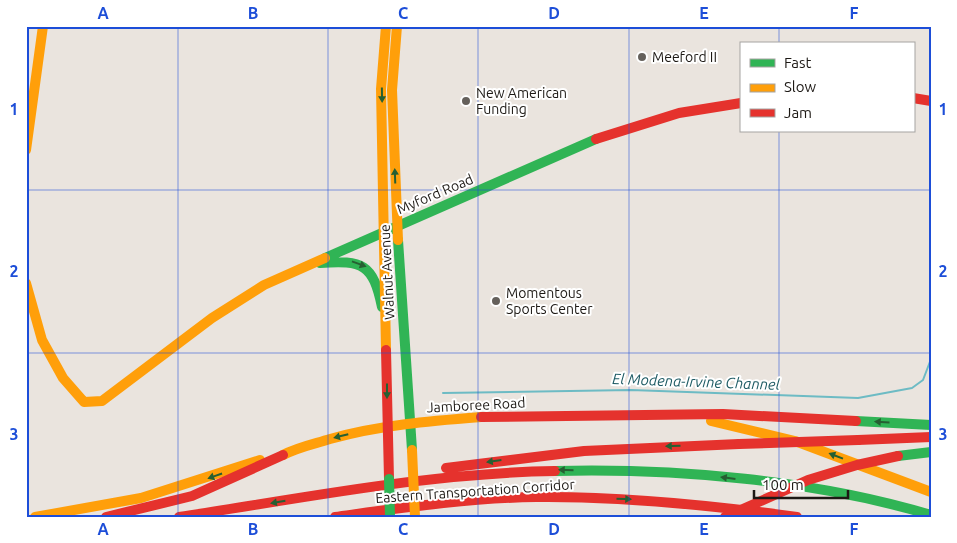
<svg xmlns="http://www.w3.org/2000/svg" width="957" height="543" viewBox="0 0 957 543" font-family="Ubuntu,sans-serif">
  <style>
    .lines { fill: none; stroke-linecap: round; stroke-linejoin: round }
    .stream { stroke: #6dbbc4; stroke-width: 2 }
    .fast { stroke: #30b455; stroke-width: 10 }
    .slow { stroke: #ff9f0a; stroke-width: 10 }
    .jam { stroke: #e5322d; stroke-width: 10 }
    .fast-bridge { stroke: #30b455; stroke-width: 10 }
    .slow-bridge { stroke: #ff9f0a; stroke-width: 10 }
    .jam-bridge { stroke: #e5322d; stroke-width: 10 }
    .oneway { fill: #265f32 }
    .grid { fill: none; stroke: #1d4ed8; stroke-width: 1; stroke-opacity: 0.55 }
    .poi-dot { fill: #65605b; stroke: #fff; stroke-width: 2 }
    .labels { text-anchor: middle; stroke-width: 4; stroke-linejoin: round; paint-order: stroke }
    .poi-label { font-size: 14px; fill: #1d1915; stroke: #fff; text-anchor: start }
    .street-label { font-size: 14px; fill: #1d1915; stroke: #fff }
    .water-label { font-size: 15px; font-style: italic; fill: #1e5b64; stroke: #fff }
    .neatline { fill: none; stroke: #1d4ed8; stroke-width: 2 }
    .grid-label { font-size: 16px; text-anchor: middle; font-weight: bold; fill: #1d4ed8 }
  </style>
  <rect width="100%" height="100%" fill="#eae4de"/>
  <g class="lines">
    <path class="stream" d="M443,393L631,390L858,398L912,388L923,380L931,359"/>
    <path class="fast" d="M398,240L412,450
      M325,258L596,139
      M320,263C363,260 373,264 382,307
      M856,421L931,425
      M898,456L931,452
      M555,471C676,468 815,480 931,515"/>
    <path class="slow" d="M386,26L381,89L386,350
      M397,26L392,90L398,240
      M26,150L43,26
      M26,283L42,340L63,378L84,402L102,401L212,318L264,285L325,258
      M711,421L795,441L931,492
      M283,455C298,447 314,444 330,439C380,425 430,421 481,417
      M35,517L141,498L260,460"/>
    <path class="jam" d="M913,98L931,101
      M596,139L679,113L741,103
      M386,350L389,479
      M481,417L723,414L856,421
      M858,440L931,437
      M446,468L584,451L739,444
      M106,517L192,496L283,455
      M179,517C304,498 428,473 555,471
      M335,517C401,508 468,498 536,497C623,496 710,505 797,517"/>
    <path class="fast-bridge" d="M389,479L390,517"/>
    <path class="slow-bridge" d="M412,450L415,517"/>
    <path class="jam-bridge" d="M739,444L858,440
      M725,517L808,480L857,465L898,456"/>
  </g>
  <defs><path id="oneway-solid" d="M-6-.8H1V-3.2L6.5 0L1 3.2V.8H-6Z" transform="scale(1.25)"/></defs>
  <g class="oneway">
    <use href="#oneway-solid" transform="translate(382 95) rotate(89)"/>
    <use href="#oneway-solid" transform="translate(395 176) rotate(-92)"/>
    <use href="#oneway-solid" transform="translate(359 264) rotate(20)"/>
    <use href="#oneway-solid" transform="translate(387 391) rotate(90)"/>
    <use href="#oneway-solid" transform="translate(882 422) rotate(-177)"/>
    <use href="#oneway-solid" transform="translate(341 436) rotate(166)"/>
    <use href="#oneway-solid" transform="translate(673 446) rotate(178)"/>
    <use href="#oneway-solid" transform="translate(836 456) rotate(-159)"/>
    <use href="#oneway-solid" transform="translate(494 461) rotate(172)"/>
    <use href="#oneway-solid" transform="translate(566 470) rotate(-179)"/>
    <use href="#oneway-solid" transform="translate(215 476) rotate(161)"/>
    <use href="#oneway-solid" transform="translate(728 478) rotate(-173)"/>
    <use href="#oneway-solid" transform="translate(624 499) rotate(2)"/>
    <use href="#oneway-solid" transform="translate(278 502) rotate(170)"/>
  </g>
  <path class="grid" d="M178,26V517M328,26V517M478,26V517M629,26V517M779,26V44M779,131V517M26,190H931M26,353H931"/>
  <g class="poi-dot">
    <circle cx="642" cy="57" r="5"/>
    <circle cx="466" cy="101" r="5"/>
    <circle cx="496" cy="301" r="5"/>
  </g>
  <g class="labels">
    <g class="poi-label">
      <text x="652" y="62">Meeford II</text>
      <text x="476" y="98">New American<tspan x="476" dy="16">Funding</tspan></text>
      <text x="506" y="298">Momentous<tspan x="506" dy="16">Sports Center</tspan></text>
    </g>
    <g class="street-label">
      <text transform="translate(435 194) rotate(-23)" y="5">Myford Road</text>
      <text transform="translate(387 272) rotate(-93)" y="5">Walnut Avenue</text>
      <text transform="translate(476 405) rotate(-3)" y="5">Jamboree Road</text>
      <text transform="translate(475 491) rotate(-4)" y="5">Eastern Transportation Corridor</text>
    </g>
    <g class="water-label">
      <text transform="translate(696 382) rotate(2)" y="5">El Modena-Irvine Channel</text>
    </g>
  </g>
  <rect width="957" height="543" fill="none" stroke="#ffffff" stroke-width="55"/>
  <rect x="740" y="42" width="175" height="90" fill="#ffffff" stroke="#a5a3a1"/>
  <rect x="750" y="59" width="25" height="8" fill="#30b455" stroke="#a5a3a1"/>
  <text x="784" y="68" font-size="15" fill="#1d1915">Fast</text>
  <rect x="750" y="84" width="25" height="8" fill="#ff9f0a" stroke="#a5a3a1"/>
  <text x="784" y="92" font-size="15" fill="#1d1915">Slow</text>
  <rect x="750" y="109" width="25" height="8" fill="#e5322d" stroke="#a5a3a1"/>
  <text x="784" y="118" font-size="15" fill="#1d1915">Jam</text>
  <path d="M754 490v8h94v-8" fill="none" stroke="#1d1915" stroke-width="2.5"/>
  <text x="762" y="490" font-size="15" fill="#1d1915" stroke="#ffffff" stroke-width="4" paint-order="stroke">100 m</text>
  <rect x="28" y="28" width="902" height="488" class="neatline"/>
  <g class="grid-label">
    <text x="103" y="19">A</text>
    <text x="253" y="19">B</text>
    <text x="403" y="19">C</text>
    <text x="554" y="19">D</text>
    <text x="704" y="19">E</text>
    <text x="854" y="19">F</text>
    <text x="14" y="115">1</text>
    <text x="943" y="115">1</text>
    <text x="14" y="277">2</text>
    <text x="943" y="277">2</text>
    <text x="14" y="440">3</text>
    <text x="943" y="440">3</text>
    <text x="103" y="535">A</text>
    <text x="253" y="535">B</text>
    <text x="403" y="535">C</text>
    <text x="554" y="535">D</text>
    <text x="704" y="535">E</text>
    <text x="854" y="535">F</text>
  </g>
</svg>
